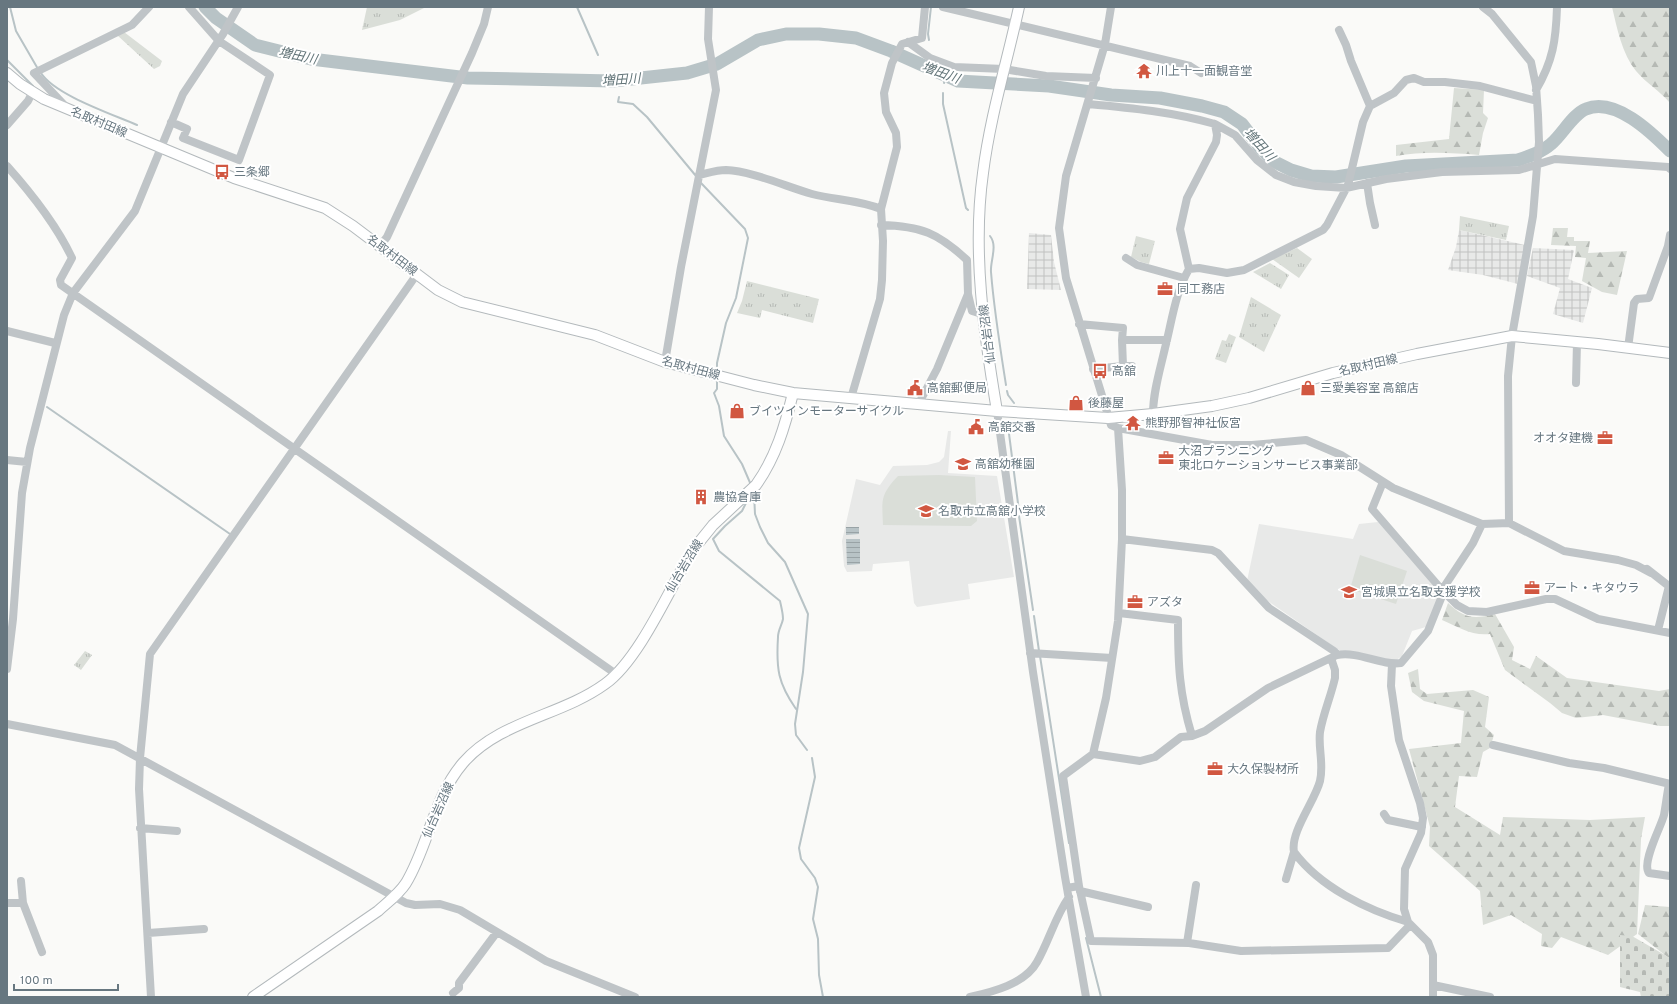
<svg xmlns="http://www.w3.org/2000/svg" width="1677" height="1004" viewBox="0 0 1677 1004" font-family="Overpass,'Noto Sans JP',sans-serif">
  <style>
    .built { fill: #e8e9e8 }
    .industrial { fill: url(#industrial-grid) }
    .grass { fill: url(#grass-tufts) }
    .forest { fill: url(#forest-firs) }
    .cemetery { fill: url(#cemetery-stones) }
    .pitch { fill: #daded8 }
    .water { fill: url(#water-rules) }
    .lines { fill: none; stroke-linecap: round; stroke-linejoin: round }
    .stream { stroke: #b8c3c6; stroke-width: 2 }
    .river { stroke: #b8c3c6; stroke-width: 13 }
    .major-casing { stroke: #b3b9bc; stroke-width: 12 }
    .minor { stroke: #bfc4c7; stroke-width: 8 }
    .major { stroke: #fff; stroke-width: 10 }
    .labels { text-anchor: middle; stroke-width: 4; stroke-linejoin: round; paint-order: stroke }
    .poi-label { font-size: 12px; fill: #677780; stroke: #fff; text-anchor: start }
    .street-label { font-size: 12px; fill: #677780; stroke: #fff }
    .water-label { font-size: 13px; font-style: italic; fill: #637579; stroke: #fff }
  </style>
  <defs>
    <pattern id="industrial-grid" width="8" height="8" patternUnits="userSpaceOnUse"><rect width="8" height="8" fill="#e8e9e8"/><path d="M0 4h8M4 0v8" fill="none" stroke="#c0c2c1"/></pattern>
    <pattern id="grass-tufts" width="24" height="20" patternUnits="userSpaceOnUse"><rect width="24" height="20" fill="#daded8"/><path d="M3 7l-1-3M5 7V3M7 7l1-3M15 17l-1-3M17 17v-4M19 17l1-3" fill="none" stroke="#b5b9b4"/></pattern>
    <pattern id="forest-firs" width="22" height="20" patternUnits="userSpaceOnUse"><rect width="22" height="20" fill="#daded8"/><path d="M5 1l3.5 6h-7zM16 11l3.5 6h-7z" fill="#b5b9b4"/></pattern>
    <pattern id="cemetery-stones" width="16" height="16" patternUnits="userSpaceOnUse"><rect width="16" height="16" fill="#daded8"/><path d="M2 7V4a2 2 0 0 1 4 0v3zM10 15v-3a2 2 0 0 1 4 0v3z" fill="#b5b9b4"/></pattern>
    <pattern id="water-rules" width="6" height="5" patternUnits="userSpaceOnUse"><rect width="6" height="5" fill="#b8c3c6"/><path d="M0 2.5h6" fill="none" stroke="#99a3a6"/></pattern>
  </defs>
  <rect width="100%" height="100%" fill="#fafaf8"/>
  <path class="built" d="M948,431H951L948,473L997,476L1014,577L968,584L970,599L917,607L914,603L909,561L873,564L872,571L847,572L844,566L842,541L856,479L880,485L893,466L927,465L939,462L944,457Z
    M1378,522L1388,530L1441,595L1426,627L1412,631L1402,656L1395,661L1340,651L1265,599L1247,581L1259,524L1353,539L1359,524Z"/>
  <path class="industrial" d="M1459,230L1525,245L1518,284L1483,275L1448,270L1456,247Z
    M1029,233L1051,235L1054,262L1061,290L1027,289Z
    M1533,248L1574,250L1568,279L1592,288L1583,323L1553,314L1560,288L1527,276Z"/>
  <path class="grass" d="M367,7H426L400,20L362,30Z
    M124,32L162,61L160,66L154,69L117,35Z
    M1460,216L1509,226L1506,240L1459,230Z
    M1136,236L1155,241L1149,264L1141,262L1131,257Z
    M1297,248L1312,259L1299,278L1272,259Z
    M1270,263L1289,275L1281,289L1253,272Z
    M747,281L819,299L813,323L762,310L760,318L737,313L742,301Z
    M1251,297L1281,315L1264,352L1239,337Z
    M1229,334L1236,337L1226,363L1215,359L1222,340L1226,341Z
    M85,651L92,655L81,670L74,665Z"/>
  <path class="forest" d="M1612,7H1670V103C1660,91 1646,83 1636,71C1622,54 1617,28 1612,7Z
    M1454,88L1484,90L1483,113L1488,118L1483,133L1479,155C1451,153 1424,151 1396,156V145L1449,139Z
    M1553,228H1568L1567,237H1574V241H1590L1588,253L1627,251L1617,295L1602,292L1582,281L1586,258L1575,257L1576,246L1551,245Z
    M1448,603C1465,619 1474,619 1495,614L1514,647L1512,660L1530,669L1536,656L1567,678L1659,691L1670,689V726H1660L1603,715L1576,718L1562,713L1550,703L1505,670L1490,634C1471,636 1459,627 1442,620Z
    M1418,669L1420,689L1427,694L1473,690L1489,697L1485,727L1494,735L1490,748L1483,752L1477,777L1459,776L1455,807L1500,835L1503,817L1590,820L1645,817L1641,839L1637,934L1608,955L1561,937L1552,948L1541,946L1542,934L1511,915L1483,925L1480,891L1429,846L1430,827L1409,749L1461,743L1464,711L1424,701L1412,692L1408,673Z
    M1645,905L1670,907V959L1638,934Z"/>
  <path class="cemetery" d="M1620,935L1632,936L1670,958V997H1641L1640,992L1620,987Z"/>
  <path class="pitch" d="M939,475L975,477L977,521L971,526L883,525C882,500 880,495 898,476Z
    M1360,555L1407,571L1396,604L1350,589Z"/>
  <path class="water" d="M846,527H859V534L846,535Z
    M846,539H860V564L847,565Z"/>
  <g class="lines">
    <path class="stream" d="M10,7L16,31L38,69
      M577,7L598,55
      M929,40L928,34L931,7
      M7,60L33,86
      M41,73C55,95 112,114 137,125
      M944,83L945,76
      M943,93V104L966,208L968,210
      M619,97L618,102L633,104L647,117L696,176
      M701,183L745,229L748,238L736,298L726,323L717,363V372
      M990,236C998,246 990,261 991,272C994,310 1000,347 1006,385
      M717,379V389L714,393L719,406L724,436L742,464L751,485
      M1007,391L1008,395L1014,403
      M47,407L230,534
      M1008,426L1019,511
      M754,493L755,514L760,527L768,543L785,562L808,614L803,672L795,724L796,735L807,750
      M748,499L742,511L725,526L713,539L719,551L780,601C781,606 783,613 783,619C782,625 778,630 778,637C776,669 778,683 796,709
      M1019,516L1033,610
      M1034,616L1039,651
      M1040,656L1069,843
      M812,758L815,777L799,848L801,859L815,878L818,887L813,919L818,939L819,975L823,997
      M1086,938L1101,997"/>
    <path class="river" d="M205,7L216,18L255,45L311,59L468,78L613,81L687,73L717,64L758,40L786,34H819L856,38L891,51L958,81L1049,86L1111,95L1160,98L1202,106L1224,112L1242,124L1261,149L1275,162L1291,170L1311,176L1336,177L1406,166L1518,160C1530,156 1542,152 1551,144C1562,135 1573,114 1586,109C1615,97 1651,132 1670,151"/>
    <defs>
      <path id="major" d="M7,73L20,84L44,99L234,178L325,208L353,226L438,290L462,302L595,335L665,362L754,385L793,393L997,411L1108,418L1153,414L1212,406L1249,398L1333,373L1417,354L1512,336L1598,344L1670,353
        M997,411C984,334 972,251 983,173C990,117 1007,62 1019,7
        M253,997L378,911C388,902 399,894 406,883C429,845 433,798 463,763C499,721 561,716 605,684C639,660 670,588 692,551L713,525L756,485C776,457 785,426 793,393"/>
    </defs>
    <use href="#major" class="major-casing"/>
    <path class="minor" d="M943,7L1190,66L1201,73
      M1111,7L1105,44L1066,176L1059,228L1066,278L1111,425L1118,428L1212,445H1252L1306,440L1341,455L1393,488L1482,524L1509,523L1564,551L1618,560L1636,565L1651,573
      M1483,7L1492,14L1531,62L1536,86L1538,115L1539,142L1533,216L1512,336L1508,376L1509,523
      M1339,30L1346,45L1351,61L1370,106
      M908,42L930,58L954,67L1004,69L1046,76L1096,78
      M1536,90C1553,61 1556,40 1557,7
      M1088,104C1132,108 1173,112 1215,124L1217,135L1216,142L1187,198L1180,229L1189,269C1175,293 1172,321 1165,348C1160,370 1153,392 1153,414
      M68,109L34,73L132,25L149,7
      M171,122L187,129L183,138L239,160L270,75L219,41L189,7
      M1215,124L1235,135L1257,160L1276,175L1294,182L1316,186L1346,188L1386,179L1442,172L1519,170L1555,159L1668,167L1670,169
      M7,125L28,101L32,93
      M7,166C32,194 56,224 72,258L60,280L61,285L616,674
      M699,175C708,173 717,170 726,170C752,171 787,187 812,194C835,200 859,200 881,209
      M1367,183L1370,203L1375,225
      M881,225C921,226 938,233 967,260L968,294L937,369L919,403
      M380,246L387,237L472,53L484,24L488,7
      M1126,258L1137,265L1184,278
      M1189,269L1199,268L1227,273L1244,270L1323,230L1327,225L1348,185L1363,122L1370,106L1394,93L1406,80L1414,78L1424,82H1445L1480,86L1537,101
      M968,294L972,311L985,315
      M1079,324L1123,328L1122,340
      M7,331L55,343
      M1628,348L1634,303L1637,299L1649,298L1668,246L1670,235
      M665,362L681,267L716,90L708,39L709,7
      M1123,366H1132
      M1093,369L1123,366L1122,340H1167
      M1576,383L1577,342
      M851,398L880,299L882,280L883,241L881,209L897,147L896,133L886,112L884,93L892,63L902,44L922,38L925,7
      M997,411L1033,672L1065,877L1086,997
      M7,460L27,462
      M1383,482L1372,509L1442,590L1457,605L1468,611L1487,612L1546,599H1555L1598,619L1670,633
      M1647,569L1670,587
      M1119,613L1178,620C1178,664 1179,693 1192,736
      M1658,630L1669,586
      M1030,653L1112,658
      M1337,655C1360,651 1380,666 1401,663L1428,631L1442,596V590L1473,543L1482,524
      M1331,658L1335,670V678C1331,696 1323,714 1320,732C1318,748 1324,764 1320,781C1315,801 1290,832 1294,852C1320,887 1367,910 1408,922
      M1392,664L1391,686L1399,740L1420,803L1423,818L1421,833L1405,869L1404,909L1408,922L1428,942L1433,955V997
      M7,669L13,619L22,493L30,448L64,315L73,293L135,211L183,94L223,34L238,7
      M7,724L115,745L406,903L415,905L440,904L460,910L546,961L635,997
      M1493,745L1569,763L1604,768L1670,784
      M1093,754L1106,698L1118,621L1122,539
      M1669,784C1667,794 1666,804 1664,815C1661,827 1641,863 1649,873L1670,876
      M1384,814L1388,820L1422,827
      M140,828L177,831
      M1286,879L1294,852
      M21,881L23,903
      M1079,886L1091,941L1189,943L1241,951L1388,948L1410,925
      M1067,888L1079,886L1063,776L1093,754L1140,761L1155,757L1181,737L1192,736L1205,731L1268,688L1337,655L1334,651L1269,608L1218,553L1212,550L1122,539V490L1118,428
      M1080,891L1148,907
      M7,903H23L42,952
      M148,933L204,929
      M1187,943L1196,885
      M1433,985L1490,997
      M453,993L459,988V983L497,932
      M151,997L139,789L140,758L150,654L417,274
      M970,997C992,992 1025,984 1037,962C1049,941 1055,917 1069,897"/>
    <use href="#major" class="major"/>
  </g>
  <defs>
    <symbol id="temple-bare" viewBox="-9 -9 18 18"><path d="M0-6L5-2H3V0L6.5 2.5H4V6H1.5V3h-3V6H-4V2.5H-6.5L-3 0V-2H-5Z" fill="#d15741" stroke="#fff" stroke-width="2.5" paint-order="stroke"/></symbol>
    <symbol id="bus-bare" viewBox="-9 -9 18 18"><path d="M-5-6H5V4H4V6H2V4H-2V6H-4V4H-5ZM-3.5-4V0h7V-4ZM-3.5 1.2v1.5H-2V1.2ZM2 1.2v1.5H3.5V1.2Z" fill="#d15741" stroke="#fff" stroke-width="2.5" paint-order="stroke"/></symbol>
    <symbol id="office-bare" viewBox="-9 -9 18 18"><path d="M-6-3h4V-5.5h4V-3h4V5H-6ZM-1-4.5V-3h2v-1.5ZM-6 0V1H6V0Z" fill="#d15741" stroke="#fff" stroke-width="2.5" paint-order="stroke"/></symbol>
    <symbol id="civic-bare" viewBox="-9 -9 18 18"><path d="M-.6-6.5H3V-4.5H.6V-3L4-1V1h2V6H-6V1h2V-1L-.6-3ZM-1.2 2.5V6h2.4V2.5Z" fill="#d15741" stroke="#fff" stroke-width="2.5" paint-order="stroke"/></symbol>
    <symbol id="shop-bare" viewBox="-9 -9 18 18"><path d="M-5-2.5h2.3a2.7 3.5 0 0 1 5.4 0H5L5.5 6h-11ZM-1.5-2.5h3a1.5 2.3 0 0 0-3 0Z" fill="#d15741" stroke="#fff" stroke-width="2.5" paint-order="stroke"/></symbol>
    <symbol id="school-bare" viewBox="-9 -9 18 18"><path d="M0-5L7-2L0 1L-7-2ZM-4 1L0 2.5L4 1V4Q0 6-4 4Z" fill="#d15741" stroke="#fff" stroke-width="2.5" paint-order="stroke"/></symbol>
    <symbol id="building-bare" viewBox="-9 -9 18 18"><path d="M-4-6H4V6H1V3H-1V6H-4ZM-2.5-4.3h1.7v1.8h-1.7ZM.8-4.3h1.7v1.8H.8ZM-2.5-1h1.7V.8h-1.7ZM.8-1h1.7V.8H.8Z" fill="#d15741" stroke="#fff" stroke-width="2.5" paint-order="stroke"/></symbol>
  </defs>
  <g fill-rule="evenodd">
    <use href="#temple-bare" x="1133" y="60" width="22" height="22"/>
    <use href="#bus-bare" x="211" y="161" width="22" height="22"/>
    <use href="#office-bare" x="1154" y="278" width="22" height="22"/>
    <use href="#bus-bare" x="1089" y="360" width="22" height="22"/>
    <use href="#civic-bare" x="904" y="377" width="22" height="22"/>
    <use href="#shop-bare" x="1297" y="377" width="22" height="22"/>
    <use href="#shop-bare" x="1065" y="392" width="22" height="22"/>
    <use href="#shop-bare" x="726" y="400" width="22" height="22"/>
    <use href="#temple-bare" x="1122" y="412" width="22" height="22"/>
    <use href="#civic-bare" x="965" y="416" width="22" height="22"/>
    <use href="#office-bare" x="1594" y="427" width="22" height="22"/>
    <use href="#office-bare" x="1155" y="447" width="22" height="22"/>
    <use href="#school-bare" x="952" y="453" width="22" height="22"/>
    <use href="#building-bare" x="690" y="486" width="22" height="22"/>
    <use href="#school-bare" x="915" y="500" width="22" height="22"/>
    <use href="#office-bare" x="1521" y="577" width="22" height="22"/>
    <use href="#school-bare" x="1338" y="581" width="22" height="22"/>
    <use href="#office-bare" x="1124" y="591" width="22" height="22"/>
    <use href="#office-bare" x="1204" y="758" width="22" height="22"/>
  </g>
  <g class="labels">
    <g class="poi-label">
      <text x="1156" y="75">川上十一面観音堂</text>
      <text x="234" y="176">三条郷</text>
      <text x="1177" y="293">同工務店</text>
      <text x="1112" y="375">高舘</text>
      <text x="927" y="392">高舘郵便局</text>
      <text x="1320" y="392">三愛美容室 高舘店</text>
      <text x="1088" y="407">後藤屋</text>
      <text x="749" y="415">ブイツインモーターサイクル</text>
      <text x="1145" y="427">熊野那智神社仮宮</text>
      <text x="988" y="431">高舘交番</text>
      <text x="1593" y="442" text-anchor="end">オオタ建機</text>
      <text x="1178" y="455">大沼プランニング<tspan x="1178" dy="14">東北ロケーションサービス事業部</tspan></text>
      <text x="975" y="468">高舘幼稚園</text>
      <text x="713" y="501">農協倉庫</text>
      <text x="938" y="515">名取市立高舘小学校</text>
      <text x="1544" y="592">アート・キタウラ</text>
      <text x="1361" y="596">宮城県立名取支援学校</text>
      <text x="1147" y="606">アズタ</text>
      <text x="1227" y="773">大久保製材所</text>
    </g>
    <g class="street-label">
      <text transform="translate(99 122) rotate(23)" y="4">名取村田線</text>
      <text transform="translate(392 255) rotate(37)" y="4">名取村田線</text>
      <text transform="translate(987 334) rotate(-97)" y="4">仙台岩沼線</text>
      <text transform="translate(1368 365) rotate(-13)" y="4">名取村田線</text>
      <text transform="translate(691 368) rotate(15)" y="4">名取村田線</text>
      <text transform="translate(684 566) rotate(-59)" y="4">仙台岩沼線</text>
      <text transform="translate(438 810) rotate(-66)" y="4">仙台岩沼線</text>
    </g>
    <g class="water-label">
      <text transform="translate(298 55) rotate(12)" y="5">増田川</text>
      <text transform="translate(941 72) rotate(20)" y="5">増田川</text>
      <text transform="translate(621 79) rotate(-4)" y="5">増田川</text>
      <text transform="translate(1260 144) rotate(48)" y="5">増田川</text>
    </g>
  </g>
  <rect width="1677" height="1004" fill="none" stroke="#677780" stroke-width="16"/>
  <path d="M14 984v6h104v-6" fill="none" stroke="#677780" stroke-width="2"/>
  <text x="20" y="984" font-size="12" fill="#677780" stroke="#ffffff" stroke-width="3" paint-order="stroke">100 m</text>
</svg>
